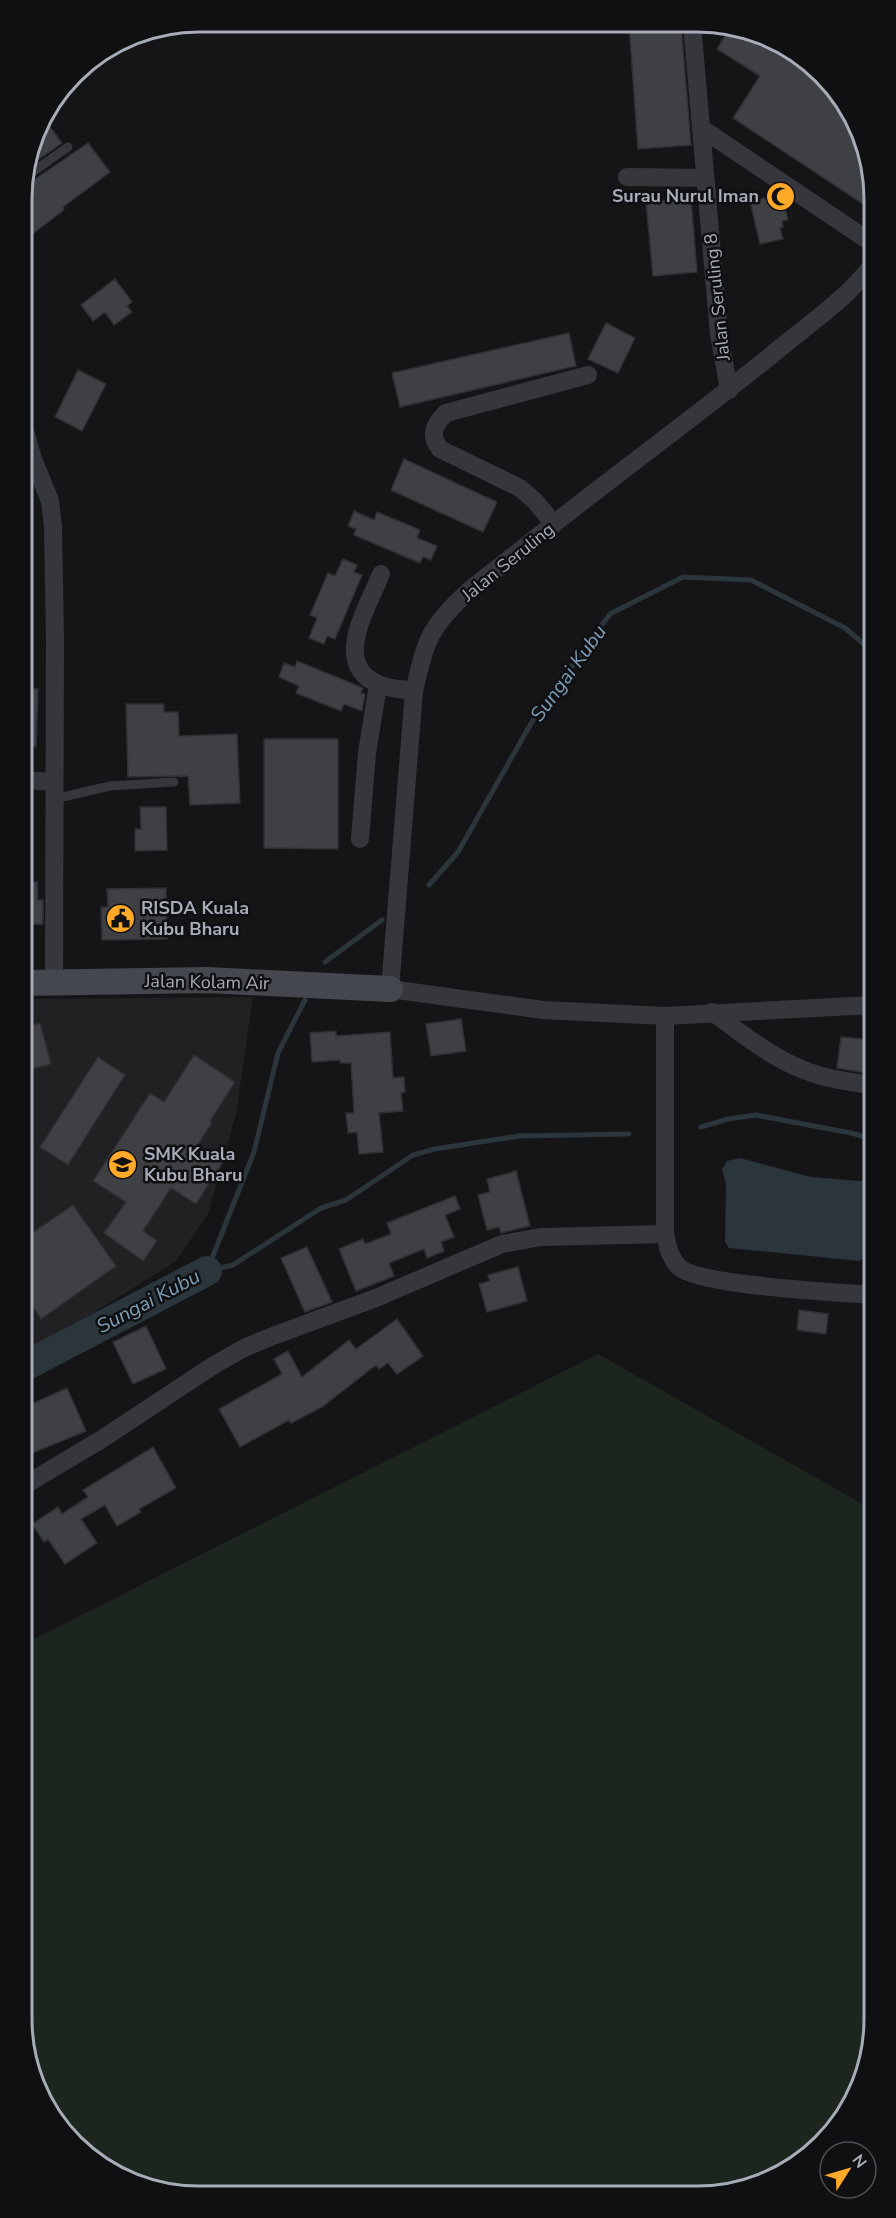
<svg xmlns="http://www.w3.org/2000/svg" width="896" height="2218" viewBox="0 0 896 2218" font-family="'Nunito Sans',sans-serif">
  <style>
    .built { fill: #212124 }
    .green { fill: #1d261e }
    .water { fill: #2a353c }
    .lines { fill: none; stroke-linecap: round; stroke-linejoin: round }
    .stream { stroke: #2a353c; stroke-width: 5 }
    .river { stroke: #2a353c; stroke-width: 30 }
    .building { fill: #3f4044; stroke: #2f2f34; stroke-width: 1.5 }
    .lane { stroke: #36373d; stroke-width: 9 }
    .street { stroke: #36373d; stroke-width: 18 }
    .secondary { stroke: #44474d; stroke-width: 26 }
    .labels { text-anchor: middle; stroke-width: 5; stroke-linejoin: round; paint-order: stroke }
    .poi-label { font-size: 18px; font-weight: bold; fill: #a6adb8; stroke: #101012; text-anchor: start }
    .street-label { font-size: 18px; fill: #a6adb8; stroke: #101012 }
    .water-label { font-size: 20px; font-style: italic; fill: #7b9eb6; stroke: #101012 }
    .rim { fill: none; stroke: #a6adb8; stroke-width: 3 }
  </style>
  <rect width="100%" height="100%" fill="#151517"/>
  <path class="built" d="M253,997L236,1114L208,1214L175,1262L80,1321L25,1351L24,999Z"/>
  <path class="green" d="M598,1354L873,1510L875,2031L865,2077L838,2128L796,2167L743,2191L164,2194L81,2153L45,2109L27,2065L26,1643Z"/>
  <path class="water" d="M740,1158L811,1177L872,1182V1216L864,1258L859,1261L729,1248L725,1242L726,1184L722,1169L727,1161Z"/>
  <g class="lines">
    <path class="stream" d="M429,885L458,852L533,720L610,614L683,577L751,580L845,628L871,650
      M325,962L382,920
      M701,1127L728,1119L756,1115L851,1133L872,1139
      M207,1271L233,1265L321,1208L346,1200L413,1155L435,1149L519,1136L629,1134
      M207,1271L254,1152L278,1053L305,1000"/>
    <path class="river" d="M25,1366L207,1271"/>
  </g>
  <path class="building" d="M629,24H681L691,145L638,149Z
    M732,24L777,39L823,73L869,153V208L733,118L760,76L717,49Z
    M42,116L62,143L26,168L39,119Z
    M88,143L110,172L63,207L64,210L27,238L22,231V184H28Z
    M780,195L782,196L788,220L782,221L783,227L780,228L783,239L760,244L750,201Z
    M691,198L697,272L653,276L646,202Z
    M115,279L132,302L127,306L132,312L114,325L105,312L93,321L81,305Z
    M606,323L635,338L618,373L588,359Z
    M569,333L576,366L400,407L392,373Z
    M78,370L106,384L82,431L55,417Z
    M404,459L497,502L483,532L391,490Z
    M354,511L374,520L377,512L420,530L417,538L437,546L431,560L423,557L420,563L354,535L356,529L348,526Z
    M343,559L357,565L354,572L362,575L335,639L327,636L324,644L309,638L317,618L310,615L328,573L335,576Z
    M297,661L363,688L361,693L365,694L362,711L344,704L341,711L296,693L299,686L279,677L284,663L295,667Z
    M23,689H38L36,747L23,746Z
    M126,704H164V712H178L179,736L237,734L240,803L190,805L188,776L128,777Z
    M264,739H338V849L264,848Z
    M140,807H166L167,850L135,851V829H141Z
    M23,882H37L38,900H43V924L24,925Z
    M166,888L167,939L102,940L101,907H108L107,889Z
    M461,1019L466,1051L431,1056L426,1024Z
    M40,1023L51,1064L24,1071V1028Z
    M336,1031V1036L390,1032L393,1078L404,1077L405,1092L401,1093L403,1111L379,1113L383,1152L359,1154L357,1132L348,1133L346,1113H354L351,1063H340V1060L312,1062L310,1033Z
    M841,1037L872,1040V1074L837,1068Z
    M194,1055L235,1082L210,1121L212,1123L196,1147L222,1163L196,1204L171,1188L143,1231L157,1241L143,1261L104,1233L126,1202L93,1181L150,1093L164,1102Z
    M98,1057L125,1075L68,1165L40,1147Z
    M516,1171L530,1226L501,1233L499,1227L487,1230L478,1195L490,1192L487,1179Z
    M455,1196L460,1209L445,1215L454,1237L441,1242L444,1251L427,1258L424,1249L389,1263L394,1276L356,1291L339,1249L363,1239L365,1244L391,1234L387,1223Z
    M73,1205L116,1266L41,1319L25,1295V1238Z
    M307,1247L332,1302L305,1312L281,1258Z
    M518,1267L527,1301L487,1312L479,1284L490,1281L488,1275Z
    M799,1310L828,1314L826,1334L797,1330Z
    M397,1319L423,1356L397,1374L388,1363L379,1369L376,1365L322,1407L291,1423L289,1420L240,1447L219,1409L282,1374L274,1359L288,1351L302,1377L349,1340L356,1349Z
    M146,1326L166,1369L133,1384L113,1342Z
    M67,1388L86,1431L25,1456V1407Z
    M153,1447L176,1488L139,1509L141,1512L117,1526L105,1505L81,1519L97,1543L65,1564L48,1539L44,1542L32,1524L58,1507L62,1514L88,1497L83,1490Z"/>
  <g class="lines">
    <path class="lane" d="M24,178L68,147
      M54,799L110,786L174,782"/>
    <path class="street" d="M692,24L719,334L729,390
      M701,128L869,241
      M627,177L705,178
      M869,269C843,302 806,326 774,353C693,419 608,480 527,545C497,570 458,594 436,627C423,646 420,668 414,691L390,989L543,1010L665,1016L872,1005
      M22,421L33,459L50,501L53,527L55,640L54,982
      M554,524L535,501L520,488L440,449C429,435 434,424 446,413L588,375
      M381,574C368,607 331,663 378,684C388,689 403,689 414,691
      M23,780L54,782
      M360,839L367,753L378,685
      M712,1012C743,1034 775,1061 812,1073C831,1080 852,1082 872,1085
      M665,1016V1234C668,1247 669,1257 679,1267C699,1286 838,1292 872,1295
      M25,1485L102,1439L214,1365L244,1348L273,1336L376,1298L502,1244L541,1237L665,1234"/>
    <path class="secondary" d="M24,983L207,980L390,989"/>
  </g>
  <defs>
    <symbol id="mosque-disc" viewBox="-11 -11 22 22"><circle r="9.5" fill="#fea927" stroke="#101012"/><path d="M3.5-4.9A6 6 0 1 0 3.5 4.9A5 5 0 1 1 3.5-4.9Z" fill="#111"/></symbol>
    <symbol id="civic-disc" viewBox="-11 -11 22 22"><circle r="9.5" fill="#fea927" stroke="#101012"/><path d="M-.6-6.5H3V-4.5H.6V-3L4-1V1h2V6H-6V1h2V-1L-.6-3ZM-1.2 2.5V6h2.4V2.5Z" fill="#111"/></symbol>
    <symbol id="school-disc" viewBox="-11 -11 22 22"><circle r="9.5" fill="#fea927" stroke="#101012"/><path d="M0-5L7-2L0 1L-7-2ZM-4 1L0 2.5L4 1V4Q0 6-4 4Z" fill="#111"/></symbol>
  </defs>
  <g fill-rule="evenodd">
    <use href="#mosque-disc" x="764" y="180" width="33" height="33"/>
    <use href="#civic-disc" x="104" y="902" width="33" height="33"/>
    <use href="#school-disc" x="106" y="1148" width="33" height="33"/>
  </g>
  <g class="labels">
    <g class="poi-label">
      <text x="759" y="202" text-anchor="end">Surau Nurul Iman</text>
      <text x="141" y="914">RISDA Kuala<tspan x="141" dy="21">Kubu Bharu</tspan></text>
      <text x="144" y="1160">SMK Kuala<tspan x="144" dy="21">Kubu Bharu</tspan></text>
    </g>
    <g class="street-label">
      <text transform="translate(717 297) rotate(-96)" y="6">Jalan Seruling 8</text>
      <text transform="translate(508 562) rotate(-39)" y="6">Jalan Seruling</text>
      <text transform="translate(207 982) rotate(1)" y="6">Jalan Kolam Air</text>
    </g>
    <g class="water-label">
      <text transform="translate(568 673) rotate(-54)" y="7">Sungai Kubu</text>
      <text transform="translate(148 1301) rotate(-28)" y="7">Sungai Kubu</text>
    </g>
  </g>
  <path d="M0 0H896V2218H0ZM199 32H697A167 167 0 0 1 864 199V2019A167 167 0 0 1 697 2186H199A167 167 0 0 1 32 2019V199A167 167 0 0 1 199 32Z" fill="#101012" fill-rule="evenodd"/>
  <path class="rim" d="M199 32H697A167 167 0 0 1 864 199V2019A167 167 0 0 1 697 2186H199A167 167 0 0 1 32 2019V199A167 167 0 0 1 199 32Z"/>
  <g transform="translate(848 2170) rotate(53)"><circle r="28" fill="#101012" stroke="#4c4f54" stroke-width="1.5"/>
  <path d="M0-4.5L10 22L0 15L-10 22Z" fill="#fea927"/>
  <text y="-9" font-size="16" font-weight="bold" text-anchor="middle" fill="#a6adb8">N</text>
  </g>
</svg>
